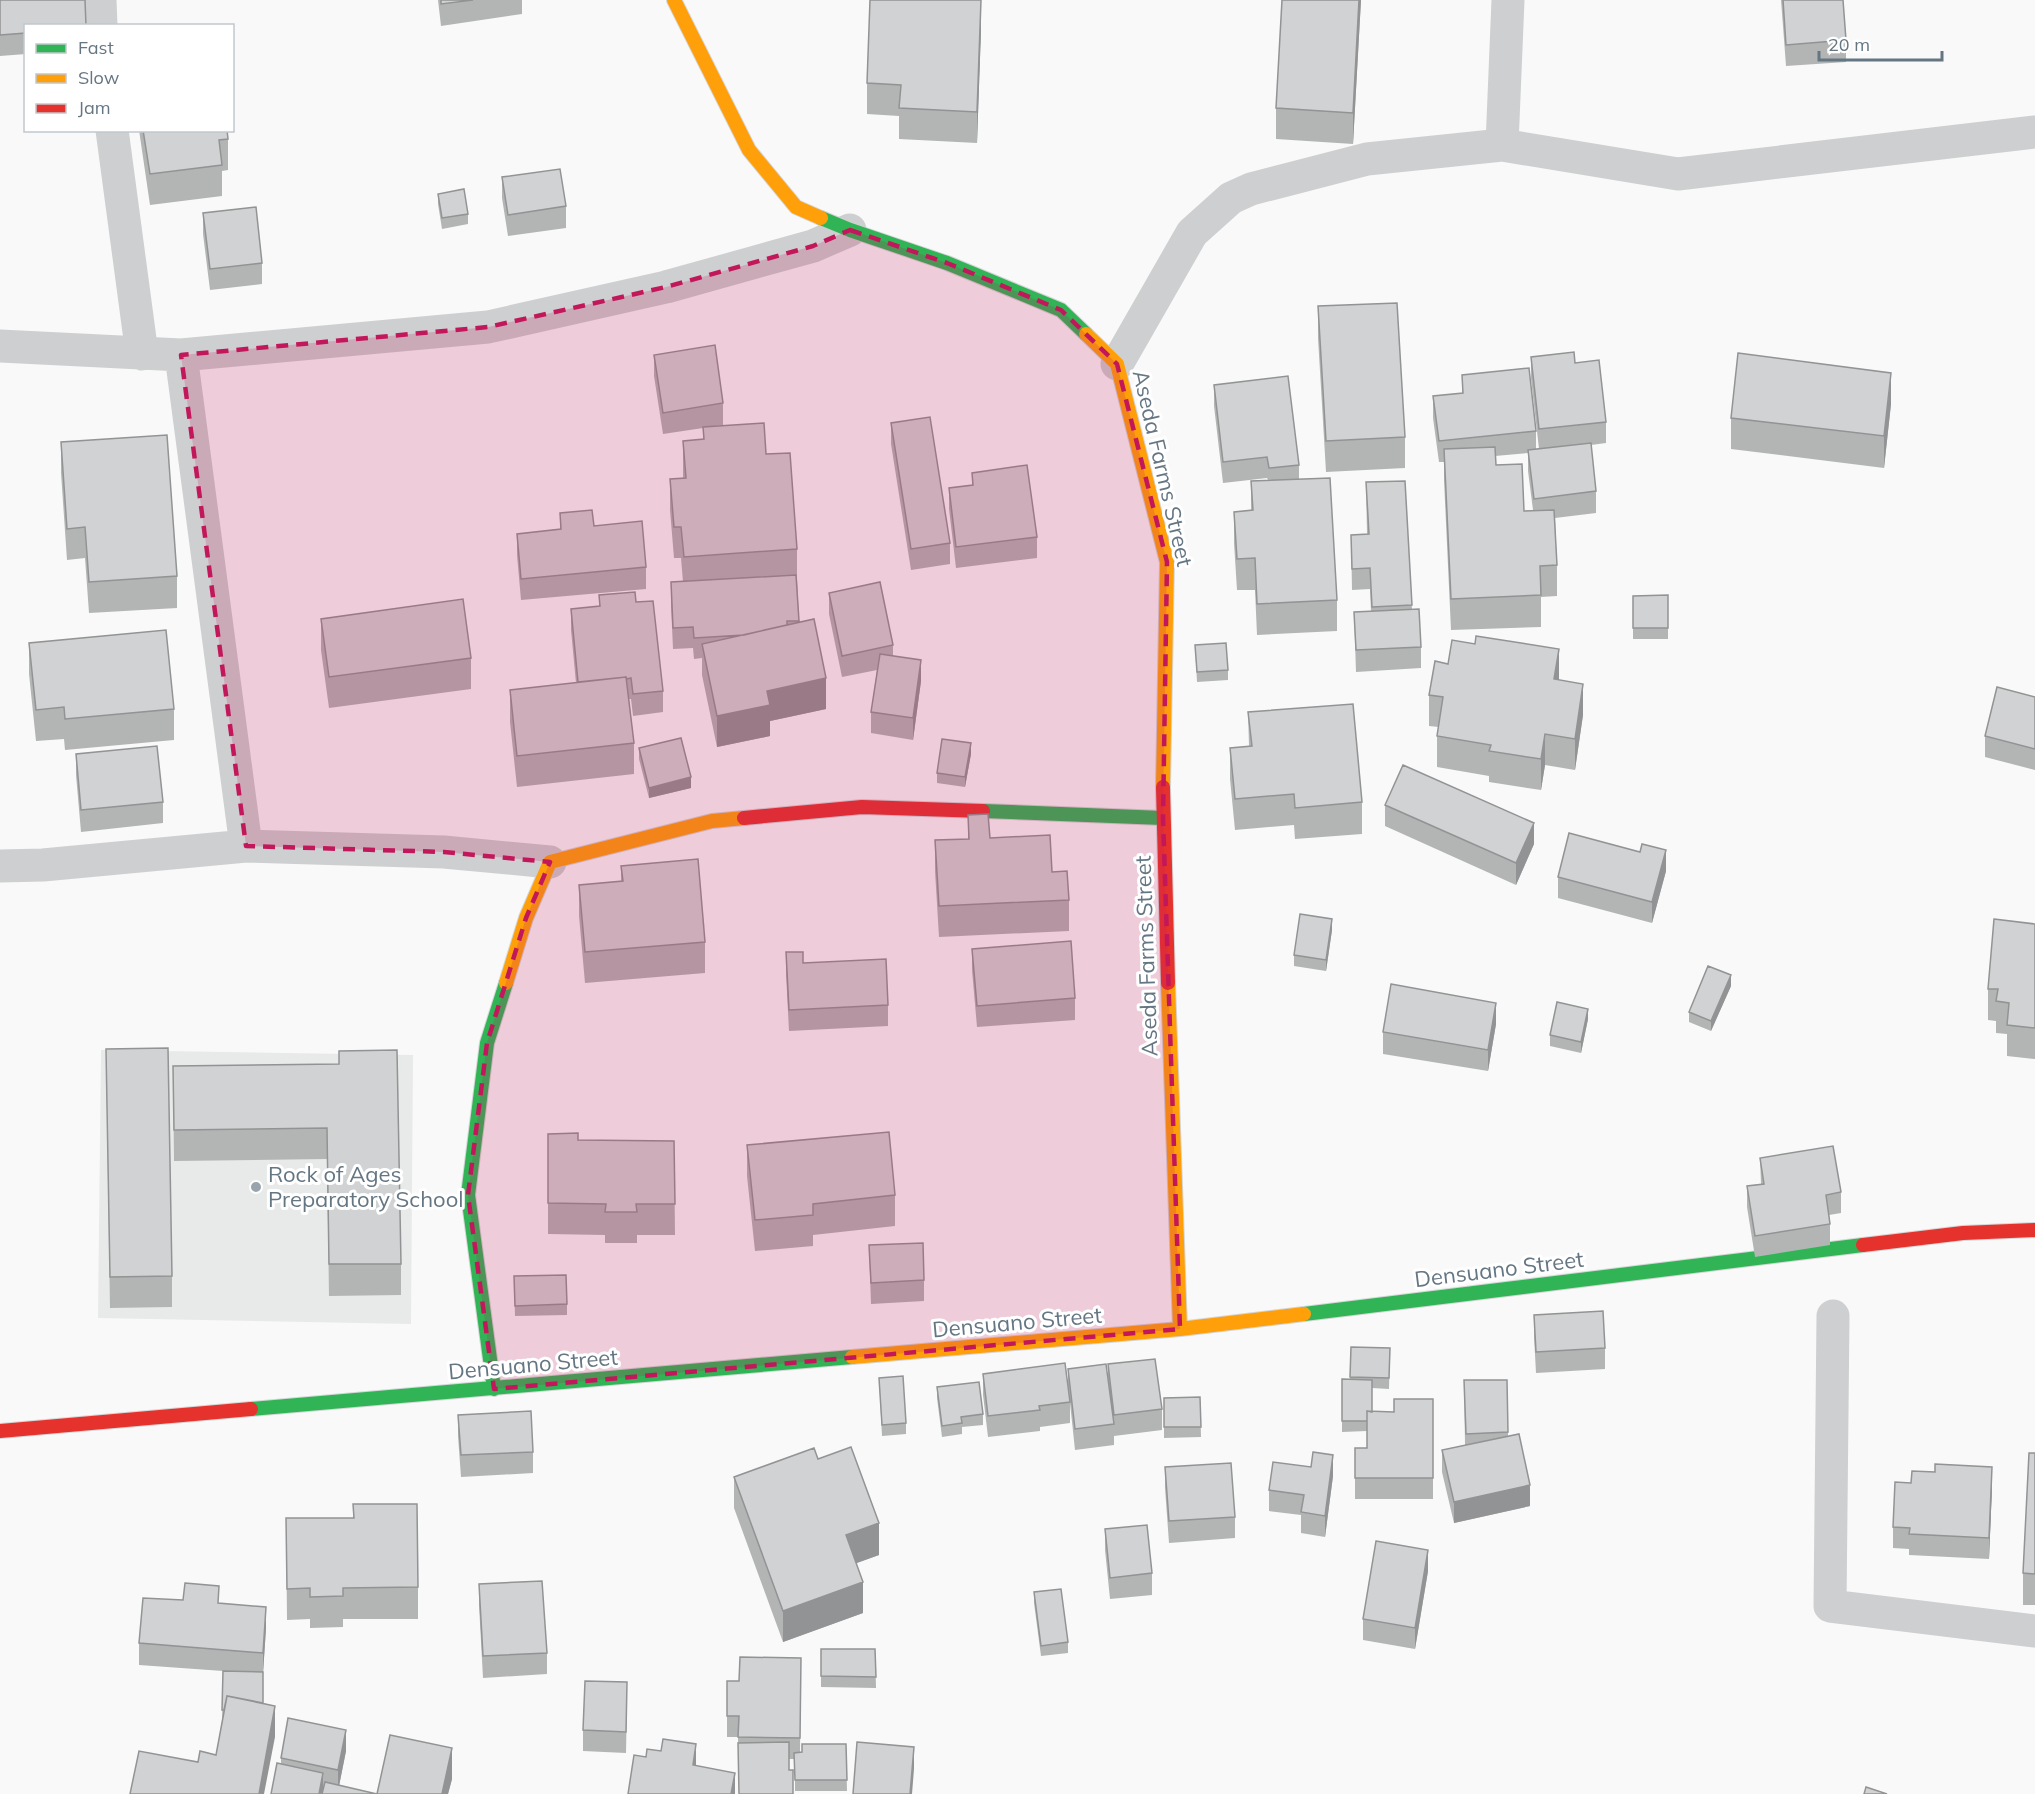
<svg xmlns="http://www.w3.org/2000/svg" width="2035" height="1794" viewBox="0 0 2035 1794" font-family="Mulish,sans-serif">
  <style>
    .built { fill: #e8e9e9 }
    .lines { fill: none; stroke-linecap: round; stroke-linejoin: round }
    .fast-casing { stroke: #d5d6d7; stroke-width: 16 }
    .slow-casing { stroke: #d5d6d7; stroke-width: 16 }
    .jam-casing { stroke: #d5d6d7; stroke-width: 16 }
    .street { stroke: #cecfd0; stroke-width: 33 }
    .fast { stroke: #30b455; stroke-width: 14 }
    .slow { stroke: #ff9f0a; stroke-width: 14 }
    .jam { stroke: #e5322d; stroke-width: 14 }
    .wall { fill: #b3b5b5; fill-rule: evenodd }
    .shaded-wall { fill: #929394 }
    .building { fill: #d0d2d3; stroke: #929394; stroke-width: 1.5 }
    .marked { fill: #c2185b; fill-opacity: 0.2; stroke: #c2185b; stroke-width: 4.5; stroke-dasharray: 12 8; stroke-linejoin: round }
    .poi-dot { fill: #99a4ac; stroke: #fff; stroke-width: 2 }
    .labels { text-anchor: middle; stroke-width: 6; stroke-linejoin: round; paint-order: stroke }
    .street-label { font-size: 22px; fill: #657683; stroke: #fff }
    .poi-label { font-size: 22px; fill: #657683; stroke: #fff; text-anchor: start }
  </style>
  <rect width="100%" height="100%" fill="#f9f9f9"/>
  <path class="built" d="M101,1050L413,1055L411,1324L98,1318Z"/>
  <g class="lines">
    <defs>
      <path id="fast" d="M821,218L850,230L947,263L1061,310L1086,334
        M983,811L1163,818
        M1304,1314L1863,1245
        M494,1389L468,1195L487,1043L506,983
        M251,1409L852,1357"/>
      <path id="slow" d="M674,0L749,150L796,207L821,218
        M1086,334L1117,364L1167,562L1163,787
        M506,983L526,918L550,862L712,821L744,818
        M1168,983L1180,1329
        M852,1357L1180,1329L1304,1314"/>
      <path id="jam" d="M1163,787L1168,983
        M744,818L862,807L983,811
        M1863,1245L1963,1233L2035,1230
        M0,1431L251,1409"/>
    </defs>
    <use href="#fast" class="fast-casing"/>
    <use href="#slow" class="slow-casing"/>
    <use href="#jam" class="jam-casing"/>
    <path class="street" d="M100,0L101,26
      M112,130L142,354
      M1502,145L1508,0
      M0,346L181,355L488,327L666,287L813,246L850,230
      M181,355L246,846
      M1117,364L1192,233L1231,198L1251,189L1367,159L1502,145L1678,174L2035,132
      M0,866L43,865L246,846L444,852L550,862
      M1833,1316L1830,1606L2035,1631"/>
    <use href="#fast" class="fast"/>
    <use href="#slow" class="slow"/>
    <use href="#jam" class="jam"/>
  </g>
  <path class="wall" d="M0,0L26,26V54L0,56Z
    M438,0H522V14L441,26Z
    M1282,0H1361L1353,144L1276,139V108Z
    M1781,0H1843L1846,40V62L1786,66Z
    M981,30L977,143L899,139V116L867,114V83Z
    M139,130H227L228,139V170L222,171V196L150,205Z
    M502,177L566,206V228L508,236L502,198Z
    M438,194L468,214V224L442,229L438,204Z
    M203,213L262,263V284L210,290L203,234Z
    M1318,306L1405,437V468L1326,472L1318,338Z
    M654,355L723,403V425L715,426L766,454L797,549V578L799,623L826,709L770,721V736L717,747L702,675V658L694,659L693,648L673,649L671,604V582H683L681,558H674L670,510V479L683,478V441L703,440V428L663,434L654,376Z
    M1531,357L1575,363L1606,422V443L1591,445L1596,491V513L1555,518L1557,565V596L1541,597V627L1451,630L1444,480V462H1439L1433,418V396L1462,394V375L1536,431V449H1539L1531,378ZM1528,453V471L1533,510L1524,511L1496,465L1495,456Z
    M1214,385L1299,465V479L1337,600V631L1257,635L1255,590H1237L1234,543V512L1251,511V481L1268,480L1267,478L1223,483L1214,406Z
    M1891,404L1884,468L1731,449V418Z
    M891,423L950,543V564L911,570L891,444Z
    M61,442L177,576V608L89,613L85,558L67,560L61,473Z
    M972,473L1037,537V558L956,568L949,509V488L972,485Z
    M1405,481L1412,609L1421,647V668L1356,672L1354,612L1371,611L1370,589L1352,590L1351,535L1367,534L1366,482Z
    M560,513L594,526L646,567V589L521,600L517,555V534L560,529Z
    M829,593L893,645V656L921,681L913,740L871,733V712L877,670L842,677L829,614Z
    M599,595L636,602L663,691V712L633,716L631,699H629L634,743V774L517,787L510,722V690L576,683L571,630V609L599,606Z
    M1668,595V639H1633V596Z
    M321,619L471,658V689L329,708L321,650Z
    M29,643L174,709V740L65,750L64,739L36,741L29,674Z
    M1195,645L1228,670V680L1197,682Z
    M1559,680L1583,715L1575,770L1545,765L1541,790L1489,782V776L1437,767V736L1439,727L1429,726V695Z
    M2035,697V770L1985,757V736Z
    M1248,712L1362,802V834L1295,839L1294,825L1235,830L1230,779V748L1249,746Z
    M639,748L691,788L649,798L639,759Z
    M76,754L163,802V823L81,832L76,775Z
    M971,754L965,787L937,783V773Z
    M1385,805L1534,844L1516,885L1385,826Z
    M968,815L990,838L1052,872L1069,900V931L939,937L935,871V840L968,839Z
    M621,866L705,942V973L585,983L579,916V885L621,881Z
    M1666,871L1652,923L1558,898V877Z
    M2035,924V1059L2007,1056V1034L1996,1033V1021L1988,1020V989Z
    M1332,930L1326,971L1294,966V955Z
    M972,949L1075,998V1020L977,1027L972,970Z
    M786,952L803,963L888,1005V1026L789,1031L786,973Z
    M1731,986L1711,1031L1689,1022V1012Z
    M1588,1019L1581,1053L1550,1046V1035Z
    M1496,1024L1488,1071L1383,1054V1032Z
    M106,1049L172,1276V1307L110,1308Z
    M339,1064L401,1264V1295L329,1296L327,1159L174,1161L173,1066Z
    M578,1140L674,1141L675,1235H637V1243H605V1235L548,1234V1203Z
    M747,1145L895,1195V1226L813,1235V1246L755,1251L747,1176Z
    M1760,1158L1841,1192V1213L1829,1215L1830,1224V1245L1755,1257L1747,1207V1186L1761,1184Z
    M869,1245L924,1280V1301L871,1304Z
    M514,1276L567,1304V1315L515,1316Z
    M1534,1315L1605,1348V1369L1536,1373L1534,1336Z
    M1351,1347L1390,1348L1389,1389L1372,1388V1412H1394L1433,1399V1499H1355V1448H1367V1431L1342,1432V1379L1350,1380Z
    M1108,1364L1162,1409V1430L1114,1436V1430V1445L1075,1450L1070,1403V1423L1040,1427V1431L988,1437L983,1395V1374L1068,1388V1369L1108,1379Z
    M879,1378L906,1423V1434L882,1436Z
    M1464,1380L1508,1432V1436L1530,1506L1454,1523L1442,1472V1450L1465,1445Z
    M937,1387L983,1414V1425L962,1427V1434L942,1437L937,1398Z
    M1200,1397L1201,1437L1164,1438V1398Z
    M458,1415L533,1452V1473L461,1477L458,1436Z
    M2035,1453V1605H2023V1573Z
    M818,1459L879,1555L856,1563L863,1613L783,1642L734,1508V1477Z
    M1165,1467L1235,1517V1538L1169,1543L1165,1488Z
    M1333,1476L1325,1537L1301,1533V1515L1269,1511V1490Z
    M1992,1488L1989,1559L1909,1555V1549L1893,1548V1527Z
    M353,1504L418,1587V1619H343V1627L310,1628V1619L287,1620L286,1518H353Z
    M1105,1529L1152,1573V1595L1110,1599L1105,1550Z
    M1428,1571L1415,1649L1363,1640V1619Z
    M479,1584L547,1653V1674L483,1678L479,1605Z
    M1034,1592L1068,1642V1653L1041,1656L1034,1603Z
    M219,1603L266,1628L263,1672V1703L275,1737L198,1762L216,1755L222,1721L223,1671L139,1665V1643Z
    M821,1649H875L876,1688L821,1687Z
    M801,1658L800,1752L846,1744L847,1791H795V1759H789L739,1794L738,1737H727V1716L739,1681Z
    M627,1703L626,1753L583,1751V1730Z
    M346,1751L339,1786L377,1794L452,1779L448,1794H271L281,1764V1758Z"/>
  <path class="shaded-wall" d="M981,0V30L977,143V112Z
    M1359,0H1361L1353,144V113Z
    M1891,373V404L1884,468V436Z
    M1559,649V680L1554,679Z
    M921,660V681L913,740V718Z
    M826,678V709L770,721V736L717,747V716L767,691Z
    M1583,684V715L1575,770V739Z
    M1545,734V765L1541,790V759Z
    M971,743V754L965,787V777Z
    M691,777V788L649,798V788Z
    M1534,823V844L1516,885V863Z
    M1666,850V871L1652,923V902Z
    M1332,919V930L1326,971V960Z
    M1731,975V986L1711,1031V1021Z
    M1496,1003V1024L1488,1071V1050Z
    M1588,1009V1019L1581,1053V1042Z
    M1333,1455V1476L1325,1537V1516Z
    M1992,1467V1488L1989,1559V1538Z
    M1530,1485V1506L1454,1523V1502Z
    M879,1523V1555L846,1567V1535Z
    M1428,1550V1571L1415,1649V1628Z
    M863,1582V1613L783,1642V1611Z
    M266,1607V1628L263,1674V1653Z
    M275,1706V1737L264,1794H259Z
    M346,1730V1751L338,1791V1770Z
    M696,1744V1766L693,1765Z
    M914,1747V1769L912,1794H910Z
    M452,1748V1779L448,1794H442Z
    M323,1773V1794H319Z
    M735,1773V1794H731Z"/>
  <path class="building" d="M0,0H85L86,26H26V33L0,35Z
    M441,0H473L441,4Z
    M870,0H981L977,112L899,108L901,85L867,83Z
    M1282,0H1359L1353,113L1276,108Z
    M1783,0H1843L1846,40L1786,45Z
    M143,130H227L228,139L219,140L222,165L150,174Z
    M560,169L566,206L508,215L502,177Z
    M464,189L468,214L442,218L438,194Z
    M256,207L262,263L210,269L203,213Z
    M1397,303L1405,437L1326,441L1318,306Z
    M715,345L723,403L663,413L654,355Z
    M1574,352L1575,363L1599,360L1606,422L1539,429L1531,357Z
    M1738,353L1891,373L1884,436L1731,418Z
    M1529,368L1536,431L1439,441L1433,396L1463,393L1462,375Z
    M1288,376L1299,465L1269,468L1267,457L1223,462L1214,385Z
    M930,417L950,543L911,549L891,423Z
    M764,423L766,454L790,453L797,549L684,557L681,527H674L670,479L686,478L683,441L704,439L703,427Z
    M167,435L177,576L89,582L85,527L67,529L61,442Z
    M1591,443L1596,491L1534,499L1528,450Z
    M1495,447L1496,465L1522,464L1524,511L1554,510L1557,565L1540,566L1541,595L1451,599L1444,449Z
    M1027,465L1037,537L956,547L949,488L973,485L972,473Z
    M1330,478L1337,600L1257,604L1255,558L1237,559L1234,512L1253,510L1251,481Z
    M1405,481L1412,605L1372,607L1370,568L1352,569L1351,535L1369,534L1366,482Z
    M592,510L594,526L642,521L646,567L521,579L517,534L561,529L560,513Z
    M796,575L799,621H787V625L744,635L694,638L693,627L673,628L671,582Z
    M880,582L893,645L842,656L829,593Z
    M635,592L636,602L653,601L663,691L633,694L631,678L627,679L626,677L578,682L571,609L600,606L599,595Z
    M1668,595V628H1633V596Z
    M463,599L471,658L329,677L321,619Z
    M1419,609L1421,647L1356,650L1354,612Z
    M814,619L826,678L767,691L770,705L717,716L702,644Z
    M166,630L174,709L65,719L64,707L36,710L29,643Z
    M1476,636L1559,649L1554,679L1583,684L1575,739L1545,734L1541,759L1489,751L1491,745L1437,736L1443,697L1429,695L1435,661L1448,664L1452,640L1475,644Z
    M1226,643L1228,670L1197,672L1195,645Z
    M880,654L921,660L913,718L871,712Z
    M626,677L634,743L517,756L510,690Z
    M1997,687L2035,697V749L1985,736Z
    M1353,704L1362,802L1295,808L1294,794L1235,799L1230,748L1252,746L1248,712Z
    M681,738L691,777L649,788L639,748Z
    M942,739L971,743L965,777L937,773Z
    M157,746L163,802L81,810L76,754Z
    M1403,765L1534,823L1516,863L1385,805Z
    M988,814L990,838L1050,835L1052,872L1067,871L1069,900L939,906L935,840L969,839L968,815Z
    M1569,833L1640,852L1642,844L1666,850L1652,902L1558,877Z
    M698,859L705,942L585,952L579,885L623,881L621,866Z
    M1300,914L1332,919L1326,960L1294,955Z
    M1994,919L2035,924V1028L2007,1025L2009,1003L1996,1001L1998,989H1988Z
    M1071,941L1075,998L977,1006L972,949Z
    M786,952H803V963L886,959L888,1005L789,1010Z
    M1708,966L1731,975L1711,1021L1689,1012Z
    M1391,984L1496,1003L1488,1050L1383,1032Z
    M1557,1002L1588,1009L1581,1042L1550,1035Z
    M168,1048L172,1276L110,1277L106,1049Z
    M397,1050L401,1264H329L327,1128L174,1130L173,1066L339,1064V1051Z
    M889,1132L895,1195L813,1204V1215L755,1220L747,1145Z
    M578,1133V1140L674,1141L675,1204H636L637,1212H605L606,1204L548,1203V1134Z
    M1833,1146L1841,1192L1826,1195L1830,1224L1755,1236L1747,1186L1764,1184L1760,1158Z
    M923,1243L924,1280L871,1283L869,1245Z
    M566,1275L567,1304L515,1306L514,1276Z
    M1603,1311L1605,1348L1536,1352L1534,1315Z
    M1351,1347L1390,1348L1389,1378L1350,1377Z
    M1155,1359L1162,1409L1114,1415L1108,1364Z
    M1065,1363L1070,1402L1039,1406L1040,1410L988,1416L983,1374Z
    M1106,1364L1114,1424L1075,1429L1068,1369Z
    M903,1376L906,1423L882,1425L879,1378Z
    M1342,1379L1372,1380V1412L1367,1411V1421H1342Z
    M1464,1380H1507L1508,1432L1466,1434Z
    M979,1382L983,1414L961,1417L962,1423L942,1426L937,1387Z
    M1200,1397L1201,1427H1164V1398Z
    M1394,1399H1433V1478H1355V1448H1367V1411L1394,1412Z
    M531,1411L533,1452L461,1455L458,1415Z
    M1519,1434L1530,1485L1454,1502L1442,1450Z
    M851,1447L879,1523L846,1535L863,1582L783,1611L734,1477L814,1448L818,1459Z
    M1313,1452L1333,1455L1325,1516L1301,1512L1304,1495L1269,1490L1273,1462L1311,1467Z
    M2029,1453H2035V1574L2023,1573Z
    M1231,1463L1235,1517L1169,1521L1165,1467Z
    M1935,1464L1992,1467L1989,1538L1909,1534L1910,1528L1893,1527L1895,1482L1911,1483L1912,1471L1935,1472Z
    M353,1504H417L418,1587L343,1588V1596L310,1597V1588L287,1589L286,1518H354Z
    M1147,1525L1152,1573L1110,1578L1105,1529Z
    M1376,1541L1428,1550L1415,1628L1363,1619Z
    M542,1581L547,1653L483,1656L479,1584Z
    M185,1583L219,1586L218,1603L266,1607L263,1653L139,1643L143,1598L183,1600Z
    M1061,1589L1068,1642L1041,1646L1034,1592Z
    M821,1649H875L876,1677L821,1676Z
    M740,1657L801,1658L800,1738L738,1737L739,1716H727V1681H739Z
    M223,1671L263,1672V1703L227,1696L224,1710H222Z
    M585,1681L627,1682L626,1732L583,1730Z
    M227,1696L275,1706L259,1794H130L139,1751L198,1762L200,1751L216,1755Z
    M288,1718L346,1730L338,1770L281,1758Z
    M390,1735L452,1748L442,1794H322L325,1782L377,1794Z
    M663,1739L696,1744L693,1765L735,1773L731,1794H628L634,1755L646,1757L647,1749L661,1751Z
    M789,1742V1770H793V1794H739L738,1743Z
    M857,1742L914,1747L910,1794H853Z
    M802,1744H846L847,1780H795L794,1753L802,1752Z
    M277,1763L323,1773L319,1794H271Z
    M1866,1787L1887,1794H1864Z"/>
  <path class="marked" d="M850,230L947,263L1061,310L1117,364L1167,562L1163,818L1180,1329L494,1389L468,1195L487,1043L526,918L550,862L444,852L246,846L181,355L488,327L666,287L813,246Z"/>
  <circle class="poi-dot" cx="256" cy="1187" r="6"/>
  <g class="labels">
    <g class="street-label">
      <text transform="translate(1163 468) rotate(77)" y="8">Aseda Farms Street</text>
      <text transform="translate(1146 956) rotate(-92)" y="8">Aseda Farms Street</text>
      <text transform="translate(1499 1269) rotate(-7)" y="8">Densuano Street</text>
      <text transform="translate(1017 1322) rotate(-5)" y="8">Densuano Street</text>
      <text transform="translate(533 1364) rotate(-5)" y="8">Densuano Street</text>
    </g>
    <g class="poi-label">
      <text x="268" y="1182">Rock of Ages<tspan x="268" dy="25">Preparatory School</tspan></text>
    </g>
  </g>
  <rect x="24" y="24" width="210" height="108" fill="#ffffff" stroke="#c1c8cd" stroke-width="1.5"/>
  <rect x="36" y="44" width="30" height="9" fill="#30b455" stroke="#c1c8cd" stroke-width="1.5"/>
  <text x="78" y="54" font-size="18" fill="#657683">Fast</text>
  <rect x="36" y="74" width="30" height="9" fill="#ff9f0a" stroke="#c1c8cd" stroke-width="1.5"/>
  <text x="78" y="84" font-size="18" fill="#657683">Slow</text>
  <rect x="36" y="104" width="30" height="9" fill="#e5322d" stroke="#c1c8cd" stroke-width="1.5"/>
  <text x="78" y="114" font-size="18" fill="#657683">Jam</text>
  <path d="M1819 51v9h123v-9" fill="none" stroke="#657683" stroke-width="3"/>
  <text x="1828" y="51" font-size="18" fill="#657683" stroke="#ffffff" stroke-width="4.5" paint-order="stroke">20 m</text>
</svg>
